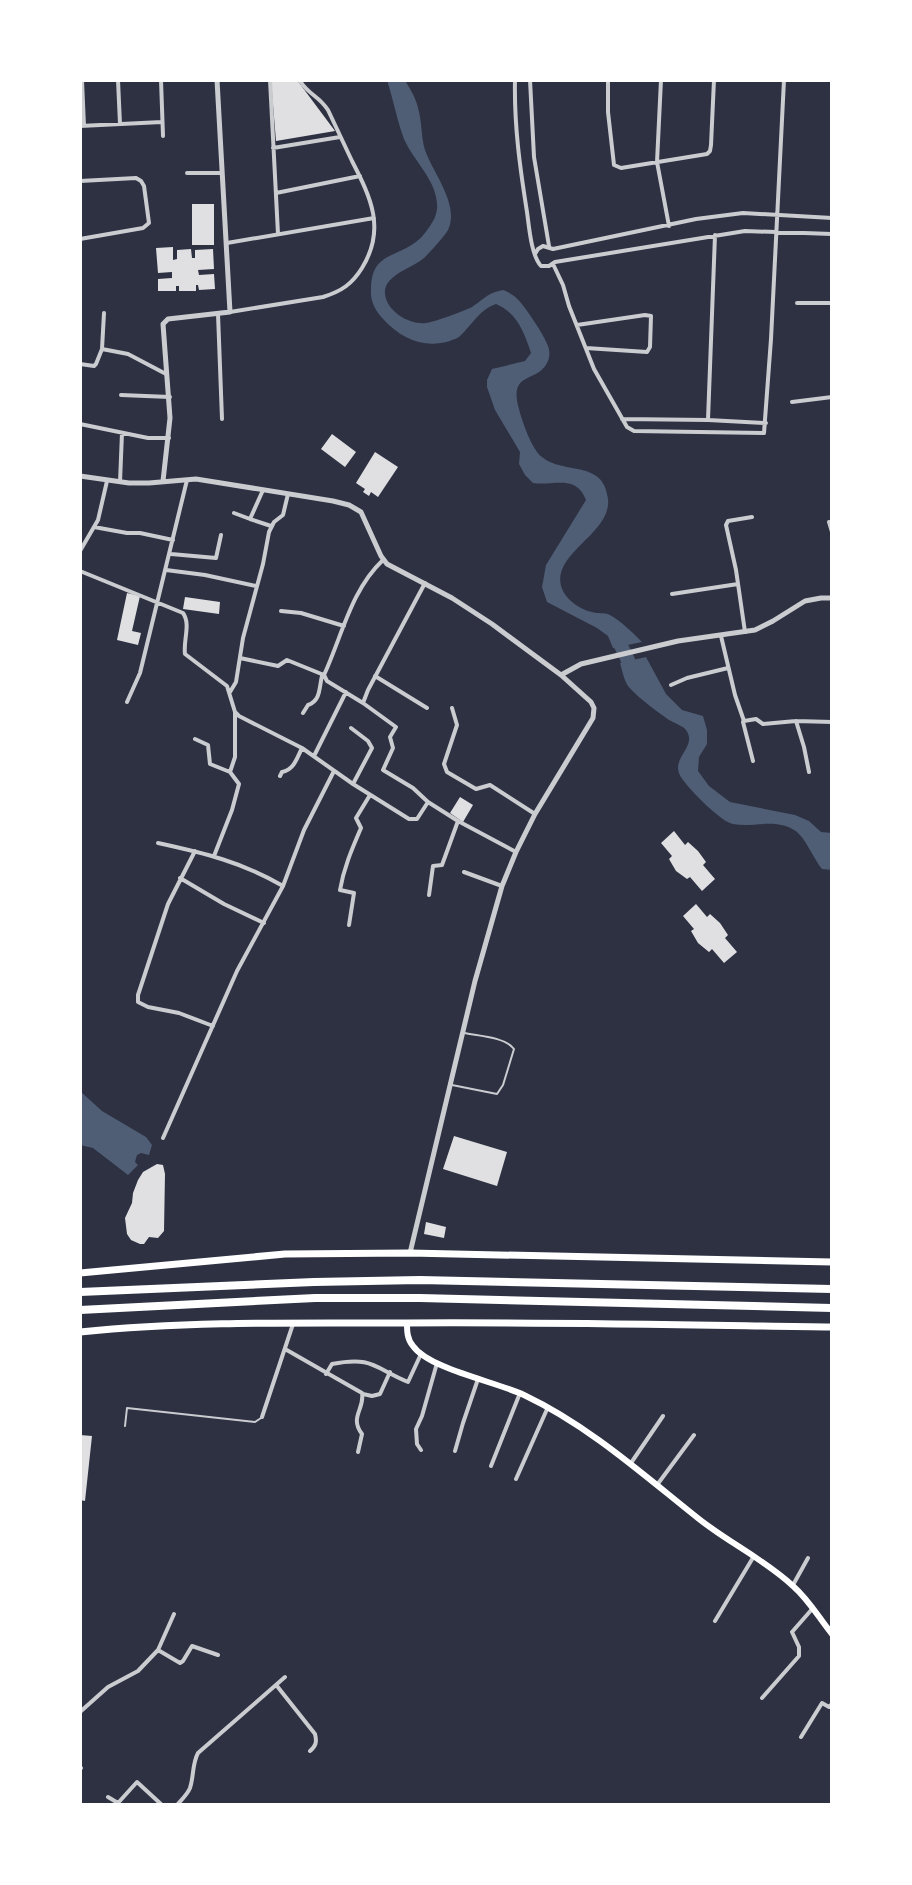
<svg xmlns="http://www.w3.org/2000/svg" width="912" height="1885" viewBox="0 0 912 1885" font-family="'Fira Sans',sans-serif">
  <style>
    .water { fill: #4f5d75 }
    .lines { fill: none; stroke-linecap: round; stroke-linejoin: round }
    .river { stroke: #4f5d75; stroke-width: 14 }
    .building { fill: #e0e0e3 }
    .service { stroke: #caccd0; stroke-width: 2 }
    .minor { stroke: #caccd0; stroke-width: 4 }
    .tertiary { stroke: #caccd0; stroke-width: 5 }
    .secondary { stroke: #fff; stroke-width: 6 }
    .primary { stroke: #fff; stroke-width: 7 }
    .motorway { stroke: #fff; stroke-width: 8 }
  </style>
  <rect width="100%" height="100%" fill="#2d3142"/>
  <path class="water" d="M387,80H405C410,89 416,98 418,108C422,121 421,137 425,150C433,173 460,205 448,230C444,237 430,252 424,258C413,268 383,275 385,294C387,312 410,325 426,323C431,323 467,310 472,307C486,298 485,294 503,290C506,291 512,294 514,296C522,301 545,336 548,346C550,351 550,358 547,363C537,383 508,371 519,409C522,421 532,450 542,457C563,475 604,459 608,499C612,535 546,555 563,591C568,601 581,610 592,612C597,614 604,612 610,615C621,621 633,633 642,642L613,648L608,636L597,628L547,602L542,587L546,565L586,500C576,474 554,486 533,483L525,475L519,464L520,452L495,410L487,387V380L492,369L525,361L531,353C524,332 517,313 496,304C479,310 473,324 460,336C457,339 454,339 450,341C424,349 402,339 384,320C375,310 370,302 371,288C372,255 392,258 413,244C420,240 426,232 430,226C434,220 436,216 437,209C439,182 414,162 404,139C397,120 393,99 387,80Z
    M646,657L666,694L682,710L703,716L707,730V744L699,757L698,771L709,786L730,802L795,815L809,821L821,832L832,833V870L822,869C813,858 805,836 794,830C774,818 753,828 733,824C721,822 691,791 683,780C666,759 699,748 686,730C683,726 676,724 671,721C661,715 635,695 628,686C624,680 622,670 620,663Z
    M80,1091L102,1111L146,1137L152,1145L149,1155L141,1153L137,1155L135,1162L138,1165L128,1175L93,1148L80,1145Z"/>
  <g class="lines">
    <path class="river" d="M613,629L635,675"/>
  </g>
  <path class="building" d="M271,80H297L335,131L276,141Z
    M192,204H214V245H192Z
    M173,247V260L177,259V250L191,249L192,258H195V250L213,249L214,269L198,270L199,275L214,274L215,289L199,290L198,285H196V291H179V286H176V291H158V279L172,278V272L158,273L156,248Z
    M332,434L356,452L345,467L321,449Z
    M375,452L398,467L378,497L371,492L369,496L363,492L365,489L356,483Z
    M127,593L140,596L132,631L141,633L138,645L117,640Z
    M185,597L220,602L219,614L183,609Z
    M460,797L473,805L463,822L450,813Z
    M674,831L685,845L688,842L698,851L706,862L703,865L715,879L702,891L690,877L687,879L676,871L669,859L672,856L661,843Z
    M696,904L707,917L710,914L720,923L728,935L725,938L737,952L724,963L712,949L709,952L698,943L691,931L694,929L683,916Z
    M454,1136L507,1152L497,1186L443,1169Z
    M157,1164L163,1165L165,1174L164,1231L158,1238L149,1237L144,1244H140L131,1240L127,1234L125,1218L132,1203L133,1193L138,1180L143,1172Z
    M426,1222L446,1227L444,1238L424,1234Z
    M80,1435L92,1436L85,1501L80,1500Z"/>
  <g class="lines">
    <path class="service" d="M452,1085L497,1094L503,1085L514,1049C505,1037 479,1036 464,1033
      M125,1426L127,1408L255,1422L261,1418"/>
    <path class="minor" d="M82,80L84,126
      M118,80L120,124
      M161,80L163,136
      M270,80L278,234
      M515,80C514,125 520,168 527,212C529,226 531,255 541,266H549L555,262L745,231L832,234
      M530,80L534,157L549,246
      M608,80V112L614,165L621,168L707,154L710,151L711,145L714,80
      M661,80L657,162L669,226
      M80,126L162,122
      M273,148L340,137
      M187,173H222
      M80,181L136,178L141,181L144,186L149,223L143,228L80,239
      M276,193L360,176
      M227,243L374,218
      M535,254L538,249L543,246L553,249L696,219L743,213L832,218
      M553,264L563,285L569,306L594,369L627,427L634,431L764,433L771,339L784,80
      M797,303H832
      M230,312L323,297C342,291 352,284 362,268C386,229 371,198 352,161C344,144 336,127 328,110C318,95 310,96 300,81
      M218,314L222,419
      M577,325L645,315L651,316L650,347L647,352L586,348
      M102,349L128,354L166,374
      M80,364L94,366L96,364L102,349L104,313
      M121,395L170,397
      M792,402L832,397
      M622,419L708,420L766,423
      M708,420L715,235
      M80,424L148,438H169
      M120,482L122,433
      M263,490L250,519L271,526
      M234,513L250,519
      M829,522L832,532
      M94,527L127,533H140L173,540
      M80,551L98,520L107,481
      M171,554L216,558L221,535
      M166,570L205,575L256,586
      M80,571L183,613C191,624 183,641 185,654L227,686L235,712L239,716L302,748L353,784L409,819H417L428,802
      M425,583L368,690L363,703L396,727L390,737L393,748L383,770L413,788L428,802L458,821L516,852
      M672,594L738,584
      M281,611L301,613L344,626
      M745,632L736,570L726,525L728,521L752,517
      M721,636L735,695L744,721L756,719L763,724L796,721L832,722
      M240,658L278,666L287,660L324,675L327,681L363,703
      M324,675C342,636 351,590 383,560
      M375,676L427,708
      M671,685L687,678L728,668
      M230,692L236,682L243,638L263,564L269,532L274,522L283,515L288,494
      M127,702L140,673L187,480
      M452,708L457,725L444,764L447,772L476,789L490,785L535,814
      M303,713L308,705C321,701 319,687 322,676
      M796,721L804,747L809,772
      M743,722L753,761
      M351,728L368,741L372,748L353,784
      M195,739L208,745L210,764L230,772L235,757V712
      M314,756L346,692
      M280,776L282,772C294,770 297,758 302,748
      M158,843C204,853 242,862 283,886
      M195,851L168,904L138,995V1002L148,1007L179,1013L213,1026
      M214,856L232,810L239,784L230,772
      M464,872L502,886
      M180,878L224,904L264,923
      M429,895L433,866L442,865L458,821
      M349,925L354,893L340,890C344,867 352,849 361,828L356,818L370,795
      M163,1138L237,971L283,886L304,830L334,771
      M285,1349L362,1393C365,1409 349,1417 362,1434L358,1452
      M326,1374L332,1364C373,1356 374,1368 408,1382L421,1354
      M363,1394L372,1396L380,1394L390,1372
      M262,1417L293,1324
      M421,1450L417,1444L416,1429L422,1416L437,1363
      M455,1451L463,1423L478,1379
      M631,1463L663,1416
      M491,1466L520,1393
      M516,1479L548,1407
      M657,1485L694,1435
      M793,1585L808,1558
      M715,1621L754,1556
      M158,1650L180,1663L183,1661L192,1646L218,1655
      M277,1686L315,1734C317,1742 316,1746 310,1751
      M762,1698L799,1656V1647L792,1632L813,1608
      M80,1712L108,1687L138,1671L158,1650L174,1614
      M801,1737L822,1703L829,1707L832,1704
      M80,1769L81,1768
      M108,1797L118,1803L137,1782L162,1805
      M177,1805C182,1799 187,1795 190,1788C194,1776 192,1764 198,1753L285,1677"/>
    <path class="tertiary" d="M80,476L129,483H149L196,479L333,501L349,505L361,512L381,556L387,564L452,598L492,624L561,675L591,702L594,708L593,718L535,814L516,852L502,886L475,981L410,1253
      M163,481L170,418L163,324L168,319L230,312L217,80
      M561,675L581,664L678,641L755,630L773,621L805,601L821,598H832"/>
    <path class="secondary" d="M407,1323C407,1331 407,1339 413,1346C429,1369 497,1382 524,1395C587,1425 639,1471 694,1515C725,1541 763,1558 793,1586C809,1600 819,1618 832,1634"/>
    <path class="primary" d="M80,1273L285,1254L410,1253L832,1262
      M80,1332C189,1321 298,1323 407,1323C549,1322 690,1325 832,1327"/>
    <path class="motorway" d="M80,1292L314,1282L420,1280L832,1289
      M80,1310L315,1298H420L832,1308"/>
  </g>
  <rect width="912" height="1885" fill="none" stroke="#ffffff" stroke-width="164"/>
</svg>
